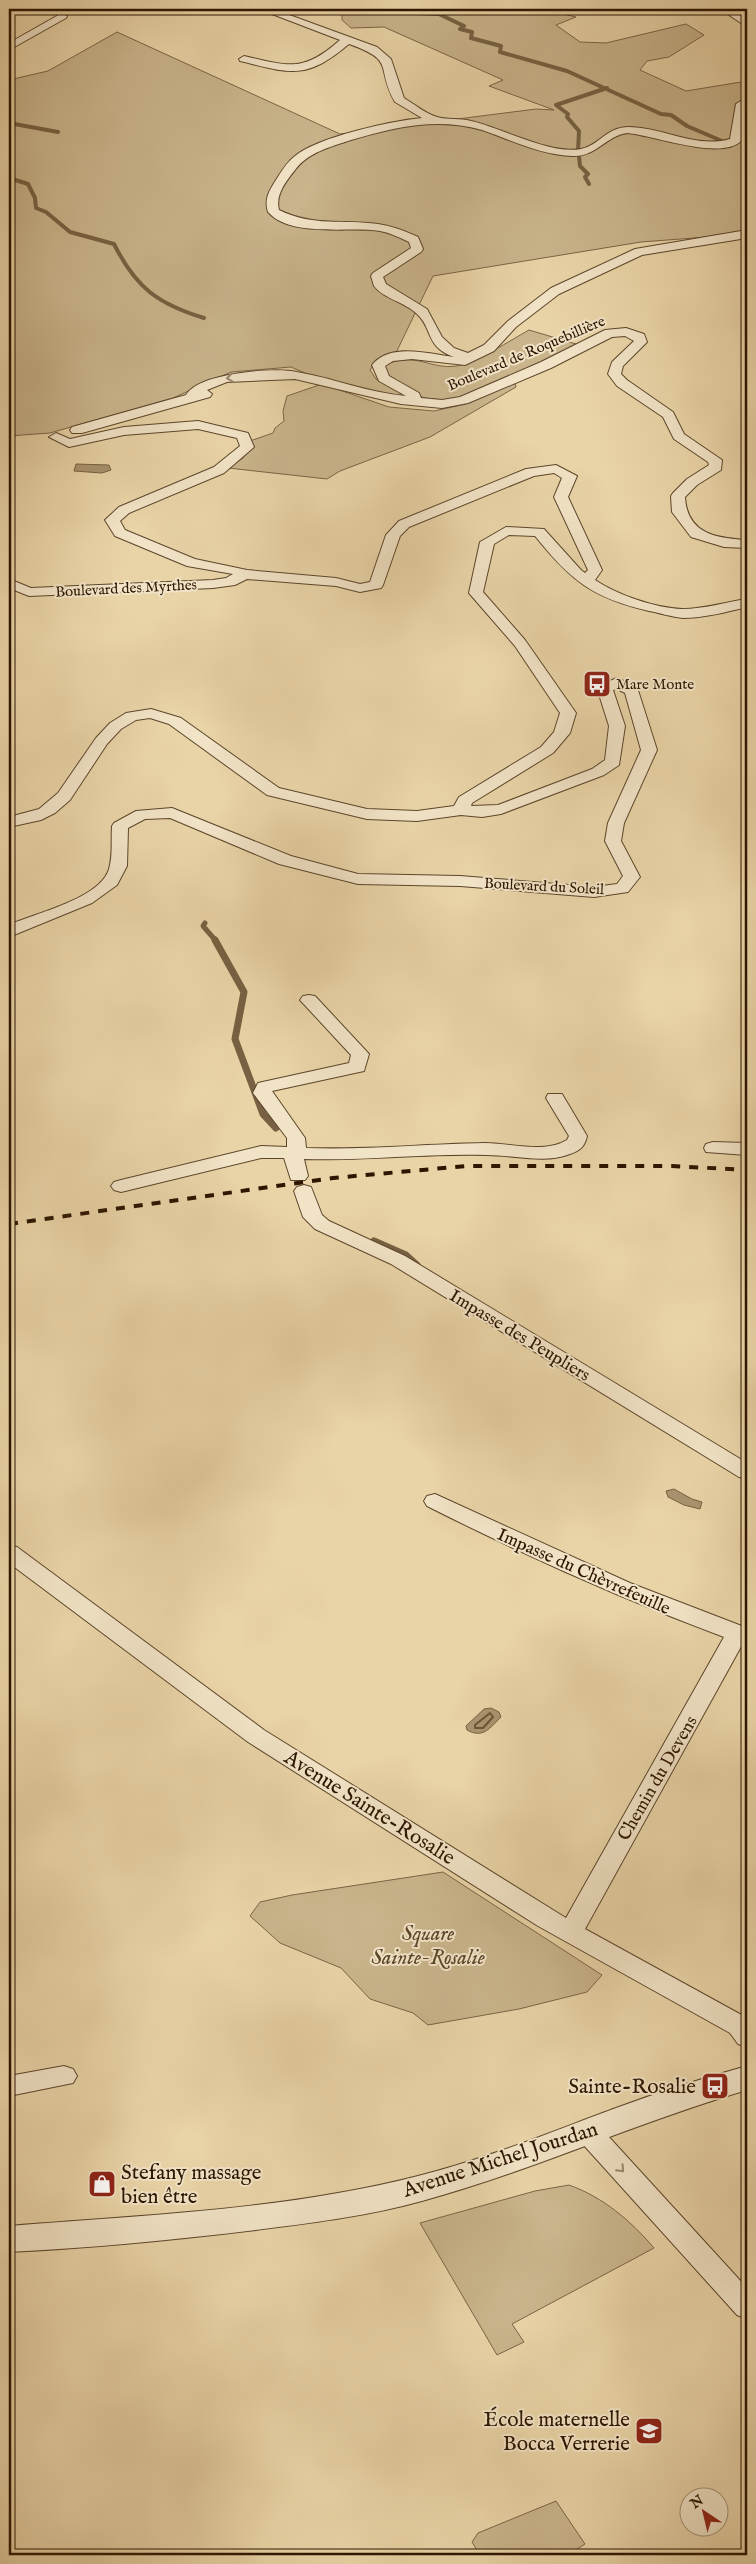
<svg xmlns="http://www.w3.org/2000/svg" width="756" height="2564" viewBox="0 0 756 2564" font-family="'IM FELL English',serif">
  <style>
    .green { fill: #c9b48b; stroke: #7b6446 }
    .water { fill: #a9936e; stroke: #776142 }
    .lines { fill: none; stroke-linecap: round; stroke-linejoin: round }
    .shore { stroke: #6b5437; stroke-width: 2 }
    .stream-far2 { stroke: #776142; stroke-width: 4 }
    .stream-far1 { stroke: #776142; stroke-width: 5 }
    .stream { stroke: #776142; stroke-width: 7 }
    .minor-casing { stroke: #5c452a; stroke-width: 2 }
    .tertiary-casing { stroke: #5c452a; stroke-width: 2 }
    .minor { fill: #f1e3c6; fill-rule: evenodd }
    .tertiary { fill: #f1e3c6; fill-rule: evenodd }
    .rail { stroke: #2d1500; stroke-width: 4; stroke-dasharray: 9 9; stroke-linecap: butt }
    .oneway { stroke: #99866d }
    .labels { text-anchor: middle; stroke-width: 4; stroke-linejoin: round; paint-order: stroke }
    .far-street-label { font-size: 15px; fill: #2d1500; stroke: #f1e3c6 }
    .far-poi-label { font-size: 15px; fill: #2d1500; stroke: #f1e3c6; text-anchor: start }
    .street-label { font-size: 18px; fill: #2d1500; stroke: #f1e3c6 }
    .near-street-label { font-size: 21px; fill: #2d1500; stroke: #f1e3c6 }
    .near-park-label { font-size: 21px; font-style: italic; fill: #5c452a; stroke: #f1e3c6 }
    .near-poi-label { font-size: 21px; fill: #2d1500; stroke: #f1e3c6; text-anchor: end }
  </style>
  <rect width="100%" height="100%" fill="#e9d4a7"/>
  <filter id="stains"><feTurbulence type="fractalNoise" baseFrequency=".004" numOctaves="4"/><feColorMatrix values="0 0 0 0 .2 0 0 0 0 .09 0 0 0 0 .02 0 0 0 .5 -.17"/></filter>
  <radialGradient id="worn" r=".72"><stop offset=".6" stop-color="#630" stop-opacity="0"/><stop offset="1" stop-color="#630" stop-opacity=".3"/></radialGradient>
  <path class="green" d="M329,9H492L509,15L518,9L534,13L546,10L576,17L556,25L580,42L606,43L686,24L704,35L669,57L647,61L640,70L686,91L747,81V234L641,242L433,276L393,359L376,361L370,370L376,379L401,393L399,396L375,392L314,377L291,367L231,372L173,398L50,433L9,436V80L48,71L117,32L340,134L536,109L554,110L489,86L503,80L384,27L351,28L342,20V13Z
    M529,330L576,344L532,367L452,401L424,398L401,385L384,371L385,365C416,351 430,370 457,366C473,364 513,339 529,330Z
    M515,383L516,387L430,437L340,471L327,479L228,468L243,458L250,449V441L273,433L275,428L284,421L283,411L287,396L322,384L389,407L434,411L466,404Z
    M443,1872L602,1975L587,1992L519,2009L428,2025L413,2013L370,1999L341,1968L280,1943L250,1916L260,1902L292,1895Z
    M569,2185C603,2197 631,2221 654,2248L512,2324L524,2342L497,2355L420,2223L535,2191Z
    M556,2501L585,2544L568,2555H480L472,2542L478,2533Z"/>
  <path class="water" d="M76,464L109,465L111,470L102,473L74,471Z
    M674,1489L692,1499L702,1502L700,1509L684,1505L668,1497L666,1491Z
    M491,1708L499,1712L501,1717C490,1728 483,1739 467,1730L466,1726L484,1709Z"/>
  <g class="lines">
    <path class="shore" d="M490,1713L493,1717L483,1728H475V1725Z"/>
    <path class="stream-far2" d="M61,9L98,11
      M406,9L415,13L439,14L464,26L460,29L472,32L471,38L501,46L500,52L567,71L661,114L671,115L687,126L722,141
      M9,123L58,132
      M578,151L579,131L567,117L568,114L556,105L607,88
      M579,156L580,166L588,174L585,177L589,184
      M9,178L28,184L35,198L36,208L46,212L70,232L114,244C136,288 158,304 204,318"/>
    <path class="stream-far1" d="M205,923L203,926L216,941"/>
    <path class="stream" d="M215,940L244,992L235,1039L263,1114L276,1128
      M374,1241L406,1255L417,1265"/>
    <defs>
      <path id="minor" d="M259,9H273L377,47L391,59L404,98C414,104 426,114 437,117C448,120 460,118 471,121C502,128 551,155 581,149C600,145 606,127 629,127C662,127 696,149 730,139L736,104L747,97L741,141C721,161 653,135 627,133C606,136 596,157 573,156C541,155 511,140 482,130C438,117 394,127 351,140C331,147 308,152 295,170C286,181 275,195 279,210C314,227 342,219 378,224C392,226 405,231 418,237L423,249L421,252L383,277L386,284L427,309L442,337L454,348L468,353L484,345L508,321L551,288L635,249L747,230V238L642,255L559,294L516,327L494,351L465,365L412,359L393,361L385,366L389,376L419,393L421,398L442,400L460,397L541,362L605,330L626,328L644,334L647,342L623,366L621,374L627,380L673,412L684,434L722,460L721,470L697,485L685,497C687,534 716,538 747,540V548L724,547L691,537L672,512L671,496L673,493L687,479L709,465L708,462L674,439L663,417L617,386L608,374L612,362L634,341L625,336L612,337L551,368L468,403L442,408L401,404L295,379L227,382L207,390L212,394L210,397L82,433H72L70,430L72,427L186,395C198,373 274,367 297,372C333,378 369,393 406,396L379,381L372,365C390,342 430,354 454,357C425,347 433,328 417,314C405,302 384,299 374,286L371,276L373,273L411,248L409,242C399,237 390,233 380,231C349,226 291,238 268,212C264,199 269,191 276,180C281,172 287,162 295,156C318,137 391,121 422,118L395,102C375,67 397,61 349,44C306,80 292,74 240,61L239,59L244,56C289,66 303,73 340,40Z
        M720,9H731L747,20V27Z
        M62,13L67,16L66,18L9,50V43Z
        M198,421L248,433L254,447L224,473L129,513L120,521L125,530L195,559L247,570L336,578L360,584L370,582L386,535L399,521L526,469L556,465L577,476L568,497L602,570L595,580C618,595 655,608 682,609C704,609 726,602 747,599V607C726,612 704,618 683,618C672,617 660,613 649,611C593,598 571,581 535,536L509,535L494,544L483,592L525,640L576,713L570,733L553,753L472,803L471,806L498,805L592,769L605,760L609,726L597,688L600,685L617,678L637,687L657,750L624,823L621,841L640,877L628,892L594,897L460,886L358,884L279,864L170,818L145,819L128,828L127,866L117,885L92,903L9,937V925C35,913 100,899 109,869C113,856 111,840 112,826L114,823L136,811L172,808L291,856L358,874L460,876L594,887L617,884L623,876L605,841L608,823L641,750L625,693L617,689L613,690L625,726L619,765L604,775L501,814L482,817L461,815L417,821L367,819L267,795L169,724L150,718L136,720L121,729L107,744L70,800L55,813L41,820L9,827V817L39,809L58,793L96,738L110,723L126,713L151,709L181,718L279,788L367,809L417,811L454,806L459,797L541,747L554,732L560,713L515,646L469,593L480,542L506,527L544,529L581,570L585,573L588,570L554,497L562,478L554,473L534,476L409,527L400,536L383,585L381,588L360,592L336,586L247,579L235,585L213,588L29,596L9,588V579L31,588L213,580L226,578L233,574L187,566L115,536L105,520L119,507L214,467L240,446L237,438L198,429L124,435L69,447L49,437L56,433L70,439L124,427Z
        M309,995L315,996L369,1054L364,1071L272,1091L305,1138L306,1148C365,1150 425,1144 485,1143C511,1143 543,1154 567,1140L569,1136L546,1098L548,1094H562L587,1136C585,1146 580,1151 570,1154C545,1164 512,1155 487,1155C426,1153 365,1161 304,1159L308,1176L305,1180H291L284,1158H261L121,1192L114,1190L111,1186L114,1182L121,1180L261,1146L287,1147V1138L253,1093L258,1083L349,1063L351,1055L300,1000L303,996Z
        M713,1142L747,1143V1155L706,1152L704,1148L706,1144Z
        M304,1185L311,1187L322,1215L329,1221L405,1256L747,1463V1479L739,1477L391,1264L315,1229L303,1217L294,1191L297,1187Z
        M435,1494L630,1583L747,1628V1644L743,1643L585,1929L747,2018V2047L738,2044L730,2033L538,1926L248,1742L9,1563V1545L17,1547L264,1730L566,1918L724,1637C622,1599 524,1555 427,1506L424,1501L427,1496Z
        M64,2066L73,2069L77,2076L73,2083L9,2096V2076Z
        M589,2122L598,2125L747,2288V2319L737,2315L580,2141L576,2133L580,2125Z"/>
      <path id="tertiary" d="M747,2066V2090C637,2122 532,2171 422,2201C368,2216 311,2223 256,2230C174,2240 91,2248 9,2252V2226C145,2215 285,2210 418,2176C486,2159 551,2132 616,2108C659,2092 703,2078 747,2066Z"/>
    </defs>
    <use href="#minor" class="minor-casing"/>
    <use href="#tertiary" class="tertiary-casing"/>
    <use href="#minor" class="minor"/>
    <use href="#tertiary" class="tertiary"/>
    <path class="rail" d="M9,1224L333,1178L466,1166H672L747,1170"/>
  </g>
  <defs><path id="oneway-chevron" d="M-2-3.5L2.5 0L-2 3.5" fill="none" stroke-width="1.6" stroke-linecap="round" stroke-linejoin="round" transform="scale(1.25)"/></defs>
  <g class="oneway">
    <use href="#oneway-chevron" transform="translate(230 378) rotate(171)"/>
    <use href="#oneway-chevron" transform="translate(621 2169) rotate(47)"/>
  </g>
  <defs>
    <symbol id="bus-square" viewBox="-11 -11 22 22"><rect x="-9" y="-9" width="18" height="18" rx="4" fill="#8f2418" stroke="#f1e3c6"/><path d="M-5-6H5V4H4V6H2V4H-2V6H-4V4H-5ZM-3.5-4V0h7V-4ZM-3.5 1.2v1.5H-2V1.2ZM2 1.2v1.5H3.5V1.2Z" fill="#fff"/></symbol>
    <symbol id="shop-square" viewBox="-11 -11 22 22"><rect x="-9" y="-9" width="18" height="18" rx="4" fill="#8f2418" stroke="#f1e3c6"/><path d="M-5-2.5h2.3a2.7 3.5 0 0 1 5.4 0H5L5.5 6h-11ZM-1.5-2.5h3a1.5 2.3 0 0 0-3 0Z" fill="#fff"/></symbol>
    <symbol id="school-square" viewBox="-11 -11 22 22"><rect x="-9" y="-9" width="18" height="18" rx="4" fill="#8f2418" stroke="#f1e3c6"/><path d="M0-5L7-2L0 1L-7-2ZM-4 1L0 2.5L4 1V4Q0 6-4 4Z" fill="#fff"/></symbol>
  </defs>
  <g fill-rule="evenodd">
    <use href="#bus-square" x="581" y="668" width="32" height="32"/>
    <use href="#bus-square" x="699" y="2070" width="32" height="32"/>
    <use href="#shop-square" x="86" y="2168" width="32" height="32"/>
    <use href="#school-square" x="633" y="2415" width="32" height="32"/>
  </g>
  <g class="labels">
    <g class="far-street-label">
      <text transform="translate(526 353) rotate(-23)" y="5">Boulevard de Roquebillière</text>
      <text transform="translate(126 588) rotate(-3)" y="5">Boulevard des Myrthes</text>
      <text transform="translate(544 886) rotate(3)" y="5">Boulevard du Soleil</text>
    </g>
    <g class="far-poi-label">
      <text x="616" y="689">Mare Monte</text>
    </g>
    <g class="street-label">
      <text transform="translate(520 1335) rotate(31)" y="6">Impasse des Peupliers</text>
      <text transform="translate(584 1571) rotate(24)" y="6">Impasse du Chèvrefeuille</text>
      <text transform="translate(657 1778) rotate(-60)" y="6">Chemin du Devens</text>
    </g>
    <g class="near-street-label">
      <text transform="translate(370 1807) rotate(32)" y="7">Avenue Sainte-Rosalie</text>
      <text transform="translate(500 2159) rotate(-18)" y="7">Avenue Michel Jourdan</text>
    </g>
    <g class="near-park-label">
      <text x="428" y="1940">Square<tspan x="428" dy="24">Sainte-Rosalie</tspan></text>
    </g>
    <g class="near-poi-label">
      <text x="696" y="2093">Sainte-Rosalie</text>
      <text x="121" y="2179" text-anchor="start">Stefany massage<tspan x="121" dy="24">bien être</tspan></text>
      <text x="630" y="2426">École maternelle<tspan x="630" dy="24">Bocca Verrerie</tspan></text>
    </g>
  </g>
  <rect width="756" height="2564" fill="none" stroke="#e9d4a7" stroke-width="30"/>
  <rect x="10" y="10" width="736" height="2544" fill="none" stroke="#2d1500" stroke-width="2.5"/>
  <rect x="15" y="15" width="726" height="2534" fill="none" stroke="#2d1500"/>
  <g transform="translate(704 2512) rotate(325)"><circle r="24" fill="#f1e3c6" stroke="#a39177"/>
  <path d="M0-4L9 19L0 12L-9 19Z" fill="#8f2418"/>
  <text y="-8" font-size="14" font-weight="bold" text-anchor="middle" fill="#2d1500">N</text>
  </g>
  <rect width="100%" height="100%" filter="url(#stains)"/>
  <rect width="100%" height="100%" fill="url(#worn)"/>
</svg>
